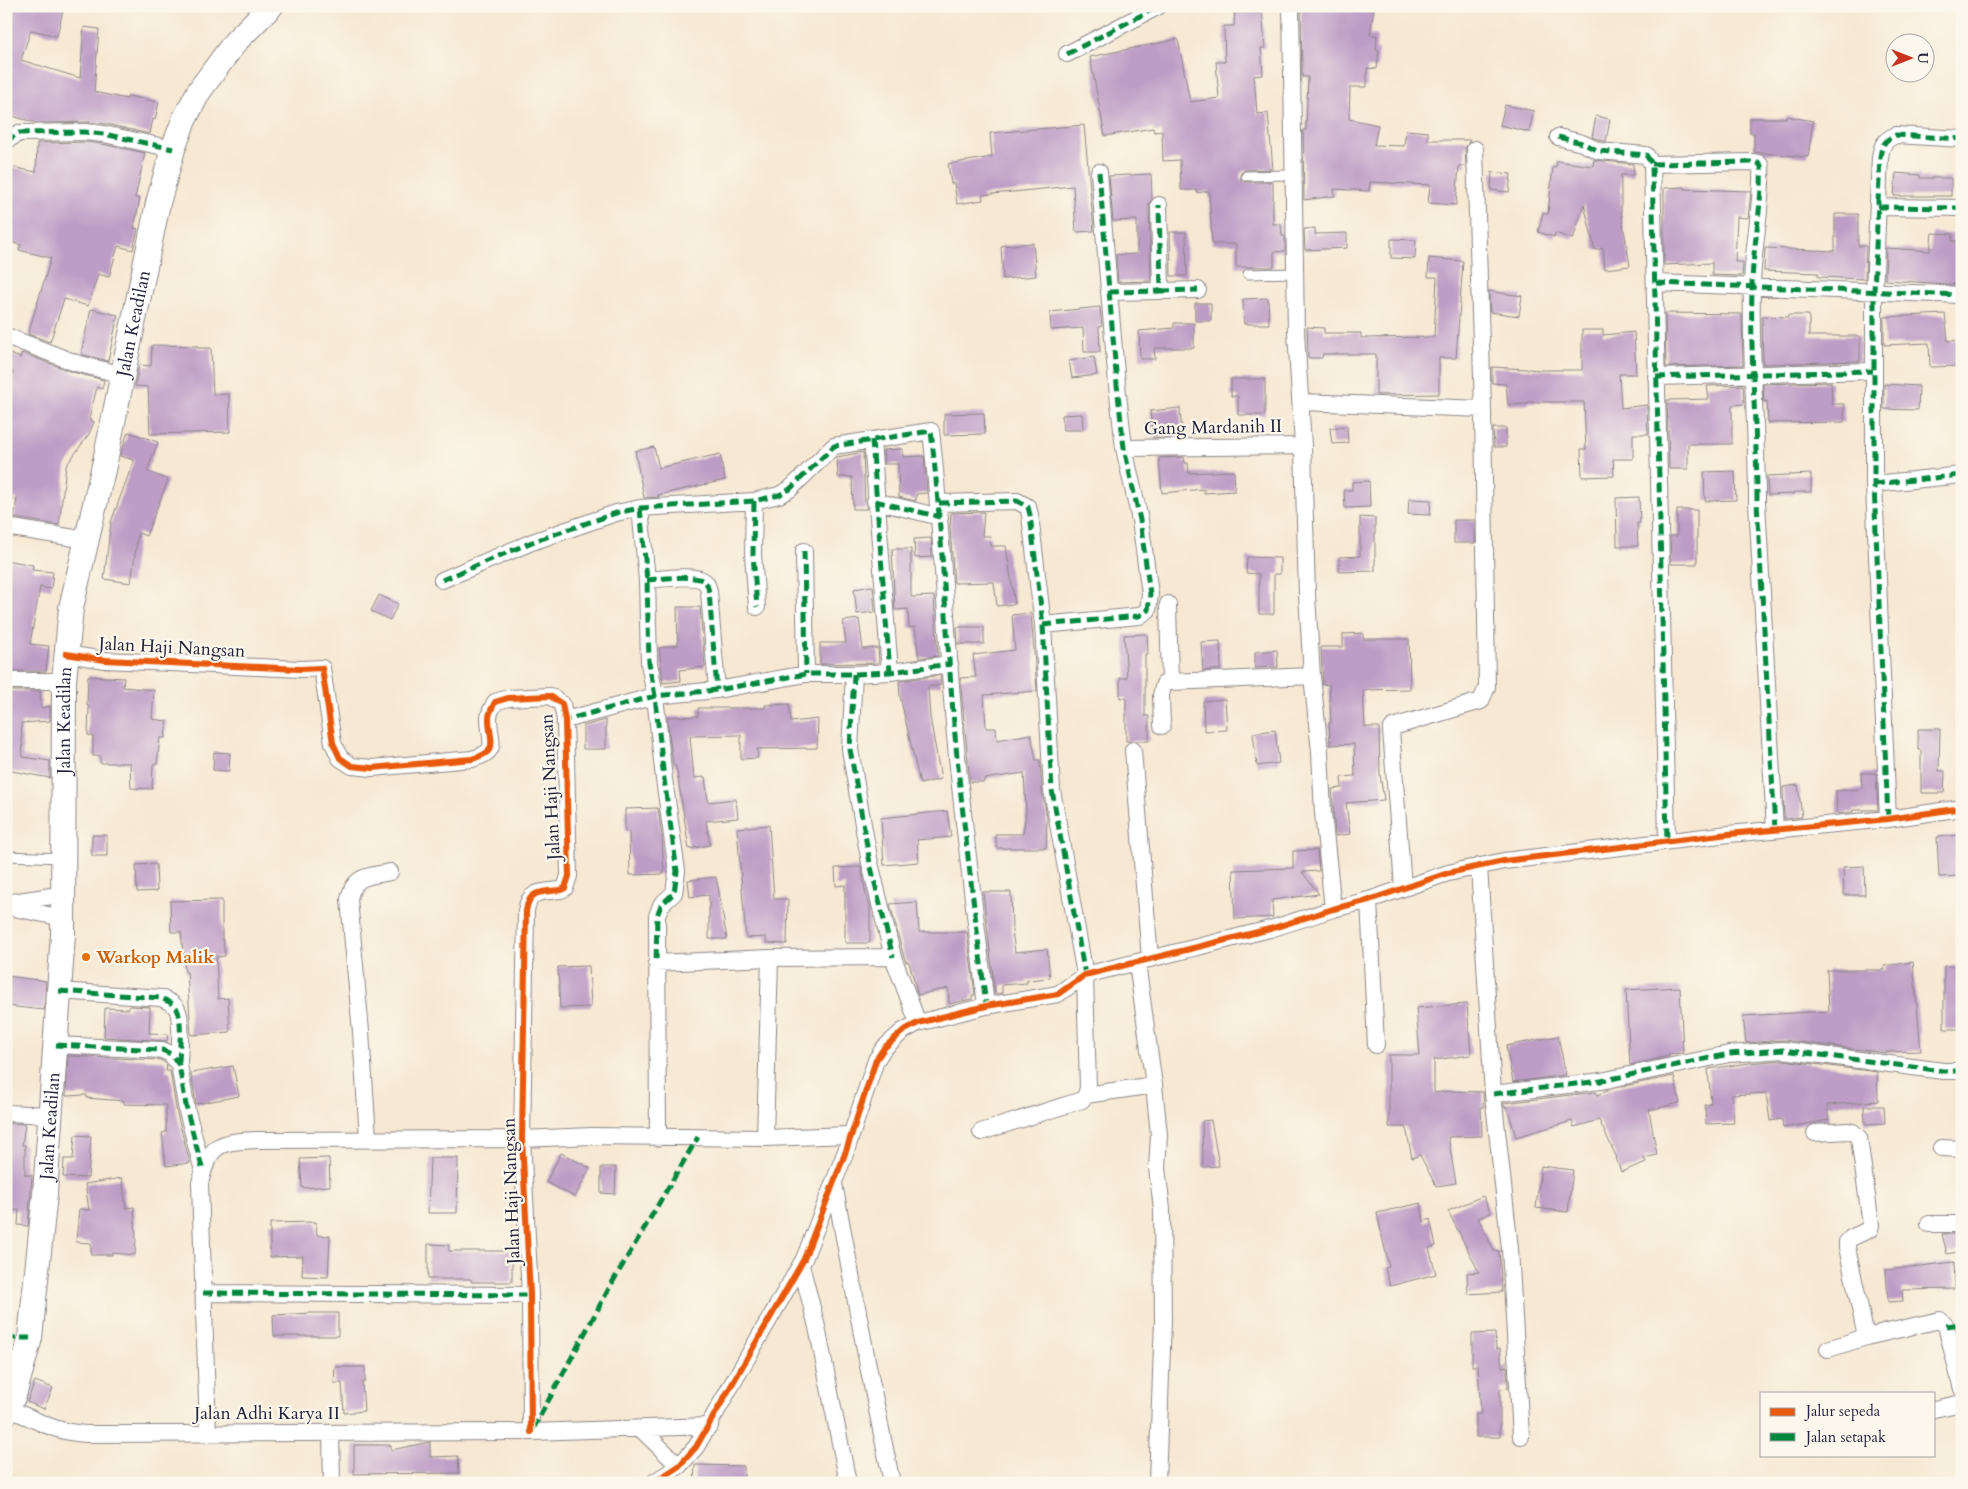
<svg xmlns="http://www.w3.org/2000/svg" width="1968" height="1489" viewBox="0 0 1968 1489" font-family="Cardo,serif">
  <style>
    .building { fill: #bd9dc6 }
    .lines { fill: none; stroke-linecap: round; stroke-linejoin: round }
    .lane-casing { stroke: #8c8586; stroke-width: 11 }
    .street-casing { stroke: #8c8586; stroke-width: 18 }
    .secondary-casing { stroke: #8c8586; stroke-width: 26 }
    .lane { stroke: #fff; stroke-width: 9 }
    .street { stroke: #fff; stroke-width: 16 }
    .secondary { stroke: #fff; stroke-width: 24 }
    .quiet { stroke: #00873e; stroke-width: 5; stroke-dasharray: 10 5; stroke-linecap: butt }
    .cycleway-casing { stroke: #fbf7ec; stroke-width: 9 }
    .cycleway { stroke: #e8590c; stroke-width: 6 }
    .food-dot { fill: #e8710a; stroke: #fbf7ec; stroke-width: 2 }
    .labels { text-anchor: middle; stroke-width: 4.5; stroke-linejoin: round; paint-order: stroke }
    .street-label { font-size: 18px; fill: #22223b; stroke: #fbf7ec }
    .food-label { font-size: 18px; font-weight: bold; fill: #c56008; stroke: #fbf7ec; text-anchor: start }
  </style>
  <rect width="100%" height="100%" fill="#fbf7ec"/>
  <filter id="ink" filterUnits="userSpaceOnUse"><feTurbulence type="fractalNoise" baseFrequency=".02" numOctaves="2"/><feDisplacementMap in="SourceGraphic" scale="10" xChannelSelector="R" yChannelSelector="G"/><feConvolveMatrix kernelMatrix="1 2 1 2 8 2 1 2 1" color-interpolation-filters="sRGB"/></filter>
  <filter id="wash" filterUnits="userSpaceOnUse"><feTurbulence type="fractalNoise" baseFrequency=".0096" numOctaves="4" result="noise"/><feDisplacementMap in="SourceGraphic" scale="20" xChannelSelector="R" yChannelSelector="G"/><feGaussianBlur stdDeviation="1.12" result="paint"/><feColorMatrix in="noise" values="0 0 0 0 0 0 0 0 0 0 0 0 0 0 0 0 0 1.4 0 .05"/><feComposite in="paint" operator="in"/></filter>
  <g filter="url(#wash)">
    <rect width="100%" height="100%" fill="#f6e8d2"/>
    <g id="blocks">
      <path class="building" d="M6,6H64L57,36L31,30L21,60L80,78L84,27L99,29L94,92L127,99L128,96L159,102L155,120L153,119L150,134L106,124L86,122L36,123L6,114Z
        M1235,6H1262L1265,48H1261L1263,75L1254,76L1257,114L1268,113L1273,169L1245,170L1241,173L1240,177L1241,180L1246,182H1273V224H1281L1282,236H1285V251L1274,252V267H1236V244H1212L1209,191L1197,193V190H1181L1180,160L1163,161L1162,131L1154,132L1153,128L1105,136L1090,57L1178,39L1190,102L1219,98L1216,62H1225L1224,26H1234Z
        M1340,6L1374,8L1370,35H1377L1376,50H1379L1377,69L1367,68V87H1350L1349,119L1378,125L1374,145L1404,146L1406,130L1428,132V140H1470L1465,149L1466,166H1459L1456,205L1428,203L1430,185L1370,182L1369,191L1334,189L1335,196L1304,200L1303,130H1306L1308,77H1302L1301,7L1340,9Z
        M1505,105L1534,111L1529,132L1500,125Z
        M1596,116L1610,119L1606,142L1592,137Z
        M1786,116L1813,121L1808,157L1754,152V133H1750V118H1786Z
        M1084,125L1094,231L1076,232L1073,186L982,195L983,200L957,204L954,183L951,184L948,164L992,157L990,133Z
        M85,142L102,144L145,153L135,198H140L134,228L138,229L133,250L118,246L109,277L98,274L88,306L64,299L50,342L28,334L51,258L19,250L21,245L6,241V166L36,172L37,143Z
        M1594,160L1633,164L1634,175H1621V211L1630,266L1605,269L1603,248L1595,250L1584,204L1573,239L1555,233L1554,237L1538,232L1543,213L1548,214L1553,166L1556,167L1557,161L1593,166Z
        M1492,172L1511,174L1509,192L1491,190Z
        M1896,173L1920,175V178H1951V196H1894Z
        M1151,174L1152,199L1149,205L1151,281L1118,282L1116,255L1137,254V220L1113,221L1109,176Z
        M1685,187V189L1751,191L1748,218L1737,217L1735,262H1743L1742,276L1712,275V263L1664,265V188Z
        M1835,214H1858V246H1866L1865,279L1818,277V273L1764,271L1765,248L1835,251Z
        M1315,228V234L1347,233V248L1305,250L1304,229Z
        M1170,232H1186L1187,276H1171Z
        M1932,233L1953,234L1952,241H1962V285L1885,280L1886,248L1930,251Z
        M1391,239L1416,240L1415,259L1391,258Z
        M1033,243L1036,276L1003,279L1001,246Z
        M1429,258L1463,261L1456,358H1439V394L1376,395V354H1323L1322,358H1308L1307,327L1324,328V333H1361V338L1434,337L1437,277H1428Z
        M1489,291L1522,296L1519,316L1490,312Z
        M1268,298L1269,324H1244L1243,299Z
        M1195,303H1211V321H1195Z
        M1100,307L1102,326L1099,327L1100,352H1084L1083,328L1051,330L1050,312Z
        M91,309L118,315L108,361L81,354Z
        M1665,313L1742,314L1743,365L1666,367Z
        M1945,314L1948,341L1962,340V366L1930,367L1929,343L1884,345V317Z
        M1788,315H1809V336H1860V361L1763,364L1762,316L1788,317Z
        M1174,323H1194V348H1154L1155,359H1140L1139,331L1174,328Z
        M1582,330H1603V335L1634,332L1636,374H1619L1621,408L1647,405L1648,434H1633V459H1613L1614,476L1582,477L1581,449H1586L1584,402H1528V404L1508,405L1506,384L1492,383V367L1542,370H1582Z
        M152,345L198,346V348H211L213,395L229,394L230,432L150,434L148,387L135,386L139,365L151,366Z
        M6,352L20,358L22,353L72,372L104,380L102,389L97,387L89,419L94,422L89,434L66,466L59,525L14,518L17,499L6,497V401L13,372L6,369Z
        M1094,357L1097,375L1072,378L1069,361Z
        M1231,379H1265V415H1238V396H1231Z
        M1831,382L1832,404H1844V422L1768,423L1767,401L1764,402L1763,384Z
        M1884,384L1919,386L1918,410L1884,409Z
        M1743,385L1744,404L1732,405V444H1688V469H1669L1667,400L1709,399L1707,386Z
        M1180,408L1182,436L1153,438L1150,411Z
        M984,413L985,434L944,435V414Z
        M1082,414L1083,430H1063L1062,415Z
        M1347,426L1348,443L1332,444L1330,428Z
        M1493,428H1506V447H1494Z
        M128,432L158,442L147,471L168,480L146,536L138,533L131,583L104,579L111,522L134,460L120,456Z
        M654,447L659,468L720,454L725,480L658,495L659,497L644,498L635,451Z
        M903,449V457L924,456L927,493L916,494V501L899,497L898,464H884L883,450Z
        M863,452L865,503L867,509H853L852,477H838L837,457Z
        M1184,457L1185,463H1188L1189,473L1234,471L1235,491L1204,493V489L1162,493L1159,458Z
        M1735,471L1736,500L1705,501L1704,472Z
        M1811,474V492H1793L1794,494L1768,495L1767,476Z
        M1369,481L1370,507L1345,508L1344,490H1352V482Z
        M1639,497L1640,523H1637L1638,546H1617L1616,498Z
        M1409,499L1431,500L1430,515L1408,514Z
        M1677,510H1697V564H1671L1670,536H1677Z
        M984,512L982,536H990L991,546H1006L1015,604L997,606L994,582L954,583L950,527L951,513Z
        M1360,517L1375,518V571L1339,572V557L1360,556Z
        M1454,520H1475V543H1454Z
        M931,538L932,557L915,558L914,539Z
        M892,549H911V597L934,596L938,656L919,658L915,627L909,628L908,609L895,610Z
        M1247,557L1280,558V574H1274V614H1259V574L1246,573Z
        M6,560L33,565L32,570L53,572L51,589L40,587L30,644L49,646L46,671H6Z
        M873,586L875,612L857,614L854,589Z
        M379,595L398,604L390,620L371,611Z
        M677,607H700L705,667L680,670L681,681L663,683L659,648L678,645Z
        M1031,613L1037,691L984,695L986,728H996L997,740L1031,734L1036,760H1040L1042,791L1047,817L1046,848H997L995,834H1023L1026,811L1024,773L984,779V782H970L960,678L976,677L973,655L1015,650L1012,615Z
        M859,619L863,649L878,648L879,663L820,664V643H846L843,621Z
        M957,627H984V644H958Z
        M1363,633V639H1409L1410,689L1363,690L1365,727H1379L1380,775L1384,800L1346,803L1350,834L1335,836L1332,789L1342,788L1341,777L1355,776L1354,744L1330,745L1329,723H1331L1329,684L1323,685L1321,647H1343V634Z
        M1147,634L1148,654H1145V716H1149V741H1126V698H1120V678H1127L1124,635Z
        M1220,641L1221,669L1203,671L1201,642Z
        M1277,650L1278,667L1255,668V652Z
        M940,675L941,685L928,687L930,717L941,779L920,784L900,696L899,681Z
        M88,676L124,678L123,687L154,690L152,719L167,721L165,738H160L157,764H153L152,789L131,788L130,763H100V756H93V736L88,735L89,706H87Z
        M6,691H40L41,708L50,706V721L21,723L23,757L50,761V778L6,770Z
        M1225,699L1227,730L1204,731L1203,701Z
        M789,704L791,722L818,719L817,748L757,749L758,758L741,759V735L690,736L694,778L705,777L708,802L736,799L738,818L706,821L710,845L689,849L677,771L675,765H673L667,717L698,716V708H765V705Z
        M606,720V749H583V726Z
        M1918,729H1940L1939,771H1945L1944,793H1921V750H1918Z
        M1275,730L1279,763L1257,766L1253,733Z
        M214,752L230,753L229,771L213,770Z
        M1861,773H1876L1878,810H1853V812L1837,814L1836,791L1862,789Z
        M1798,785L1802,817L1784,819L1783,787Z
        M658,808L662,837L664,874L630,875L629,831L625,832V809Z
        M947,811L951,837L917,840L919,862L884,865L881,818Z
        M769,825L774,899H788L787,944L766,943V937L746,938L737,828Z
        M92,835H107V856H92Z
        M1959,835L1962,876L1939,877L1937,837Z
        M1317,850L1319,871L1302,872L1319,894L1272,900L1273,917L1235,919L1233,870L1293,868V851Z
        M156,864L157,891L137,892L136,865Z
        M1864,866L1865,895H1844L1843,867Z
        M861,867L866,895L870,906V943H845V885L836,886L835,868Z
        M716,877L718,887L727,939H709V895L690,897L688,880Z
        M983,892H1011L1012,930L1015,952L1047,949L1050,978L1027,980V983L1002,985V993L995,994Z
        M222,900V940H223L225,956L216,957L218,999L228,998L230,1032L191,1035L187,972H185L181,932H171L170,901Z
        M917,902L919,932H967L975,995H972V999L949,1004L948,988L918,995L909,962H906L903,954L890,904Z
        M1913,962L1921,1051L1886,1052V1053L1784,1040L1746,1043L1743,1016L1829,1011L1827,970H1885L1884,966Z
        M589,966L591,1007L560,1008L558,967Z
        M1944,966H1962V1029H1944Z
        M6,976L46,981L44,1010L6,1006Z
        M1680,987L1683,1053L1669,1054V1056L1630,1065L1626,990Z
        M1467,1004L1471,1055L1434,1060V1093L1451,1091L1483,1092L1484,1107H1481L1482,1136L1448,1137L1456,1183L1436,1186L1420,1155L1412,1158L1406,1127H1389V1055H1420L1416,1008Z
        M129,1006L150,1007L149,1033L168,1034L167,1041L104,1037L105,1008L129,1009Z
        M1558,1036L1566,1075L1513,1082L1506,1046Z
        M68,1056L160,1060L164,1062L167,1065L166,1071H170L177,1114L190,1163L166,1166L162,1133L166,1132V1105L124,1104V1101L87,1098V1095L66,1096Z
        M1783,1060L1877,1072L1878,1101L1827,1105L1829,1120L1783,1128L1782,1119L1770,1121L1766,1093L1732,1095L1734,1123L1706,1124L1705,1105L1711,1104L1708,1069L1749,1063Z
        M233,1066L239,1096L196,1104L191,1073Z
        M1674,1076L1680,1103L1649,1110L1657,1155L1644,1158L1646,1162L1621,1172L1616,1158H1617L1599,1120L1574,1127L1572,1121L1516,1137L1507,1107H1504V1103L1596,1092L1597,1095L1614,1088Z
        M1864,1106H1884L1885,1123L1865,1124Z
        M1211,1120L1219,1166L1203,1167L1202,1121Z
        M6,1123L25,1124L22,1145H25V1175H32L28,1226L18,1225L19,1210L6,1211Z
        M75,1135L91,1136L88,1178L63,1177L64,1159H73Z
        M561,1153L590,1168L575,1197L546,1182Z
        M329,1158L330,1186L302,1188L300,1159Z
        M430,1158H458L457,1213H428Z
        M1541,1166L1573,1170L1568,1212L1536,1208Z
        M601,1167H616L615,1194L601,1193Z
        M122,1178L126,1208L134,1207L136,1238L135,1255L112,1253V1255H91V1243L76,1242L79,1209L89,1210L85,1184Z
        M1483,1196L1491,1213L1478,1218L1494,1251H1499L1502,1292L1468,1294L1467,1273L1479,1272L1448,1211Z
        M1421,1203L1424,1222L1430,1219L1436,1246L1429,1248L1436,1274L1390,1286L1385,1268L1389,1267L1377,1213Z
        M316,1222L317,1235L330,1236L328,1277L302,1276L303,1256L270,1257V1223Z
        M1942,1234H1962V1251L1947,1254Z
        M428,1244L449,1245V1251H512V1282H471V1279H428Z
        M1954,1262L1955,1289L1902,1290L1903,1301L1888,1302L1886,1270Z
        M311,1313H338V1336H274L273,1315Z
        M1495,1333L1496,1349L1500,1348L1502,1367L1507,1366L1508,1388L1500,1389V1437H1476V1414H1481L1478,1366H1472V1334Z
        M335,1367H365V1382H362L364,1411L344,1413L342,1383H334Z
        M35,1381L53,1388L44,1409L27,1402Z
        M430,1442V1457L458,1456L459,1473L354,1474V1445H391V1450Z
        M695,1465L744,1466V1483H694Z"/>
    </g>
  </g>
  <g filter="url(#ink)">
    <use href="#blocks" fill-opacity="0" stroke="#8c8586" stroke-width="1"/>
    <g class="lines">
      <defs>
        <path id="lane" d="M1246,176L1293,175
          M1248,274L1295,273
          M6,856L64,858"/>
        <path id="street" d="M1291,6L1296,332L1303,446L1307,595L1312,676L1320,752L1323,813L1333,909
          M1067,54L1159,6
          M1558,137L1582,143L1599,151L1646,155L1652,164L1667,841
          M6,141L19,133L85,132L104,134L173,149
          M1652,164L1752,162L1758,163L1761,166C1763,205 1752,249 1752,288C1750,359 1757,430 1757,502L1775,830
          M1878,207L1962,208
          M1656,283L1962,295
          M1161,291L1198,290
          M1109,292L1161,291L1159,205
          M6,336L76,363L123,375
          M1656,377L1873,371
          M1301,402L1483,409
          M872,440L890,672
          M1124,448L1303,446
          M1874,484L1962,475
          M754,501L753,554L757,607
          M875,501L940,517
          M939,503L1017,501L1028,507L1030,515L1043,625L1052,790L1085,975L1088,1088L1086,1095L1082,1100L981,1132
          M640,508L647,580L649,663L655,696L664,779L677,871L674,893L661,905L657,916L658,1138
          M6,527L87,540
          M804,551L806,674
          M442,580L532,542L616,513L640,508L754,501L779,495L790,489L834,446L931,431C943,536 946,641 956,746C964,832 976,919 986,1006
          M647,580C660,579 694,574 704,581C708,584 708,588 709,592L717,690
          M1168,604L1170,682
          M1043,625L1139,616L1148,610L1150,594L1140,520L1124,448L1117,385L1099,172
          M66,654L105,660L300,669L322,668L333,743L340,758L352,766L372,768L472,759C501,751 489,741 489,718C489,712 493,707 495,702L508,698L550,696L562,704L565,720L569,876L565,888L561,890C543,892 529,889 526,911L522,1139L530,1295L531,1432
          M854,674L850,749L859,802L870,863L893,957L918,1023
          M6,681H64
          M565,720L655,696L717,690L806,674H854L890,672L950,664
          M1162,726L1161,695L1164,684L1170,682L1312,676
          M1133,750L1150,959
          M1888,819L1874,484V292L1880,157C1882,145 1884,140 1896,135L1962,139
          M1479,866L1493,1094L1510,1249L1521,1436
          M1403,887L1391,730L1393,727L1481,701L1487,687L1483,409L1475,149
          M1369,900L1376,1045
          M6,903L64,894
          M9,907L63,918
          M656,963L770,958L893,957
          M1137,963L1154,1085L1159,1135L1157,1168L1162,1209L1163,1320L1157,1483
          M59,991L161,998C167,1001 174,1003 177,1009C183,1021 179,1051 179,1065
          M56,1045L162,1050L171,1054L179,1065L187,1111L203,1171
          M1493,1094L1601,1081L1729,1054L1783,1050L1943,1071H1962
          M1086,1095L1154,1085
          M6,1113L50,1115
          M1815,1133L1848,1131L1853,1132L1859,1138L1871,1225L1870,1229L1851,1238L1847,1242V1247L1866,1337
          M368,1138L361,1032L349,899C354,874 369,877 390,872
          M765,1138L770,958
          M1941,1148L1962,1149
          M834,1184L869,1371L892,1483
          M1929,1224H1962
          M801,1265L817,1327L848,1483
          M203,1293L530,1295
          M1828,1349L1866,1337L1940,1320L1946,1326L1962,1389
          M6,1408C37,1419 51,1432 86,1434L531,1432L710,1426
          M1934,1409L1962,1403
          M641,1429L679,1466
          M331,1433L332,1483
          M208,1434L200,1183C210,1144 217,1142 256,1140L522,1139L592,1136L765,1138L850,1135
          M653,1483L679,1466L696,1447L804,1259L846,1151L876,1060L884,1048L903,1031L918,1023L986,1006L1058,994L1085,975L1270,929L1333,909L1369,900L1448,873L1504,861L1729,834L1888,819L1962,808"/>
        <g id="secondary">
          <path id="s1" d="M6,1413L14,1395L30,1338L45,1194L63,934L64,681L71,608L105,461L158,203L173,149L184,120L199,91L236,41L271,6"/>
        </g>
      </defs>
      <use href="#lane" class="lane-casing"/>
      <use href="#street" class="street-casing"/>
      <use href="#secondary" class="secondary-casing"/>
      <use href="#lane" class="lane"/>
      <use href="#street" class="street"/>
      <use href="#secondary" class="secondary"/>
      <path class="quiet" d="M1067,54L1159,6
        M1558,137L1582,143L1599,151L1646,155L1652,164L1667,841
        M6,141L19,133L85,132L104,134L173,149
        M1652,164L1752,162L1758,163L1761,166C1763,205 1752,249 1752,288C1750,359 1757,430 1757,502L1775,830
        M1878,207L1962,208
        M1656,283L1962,295
        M1161,291L1198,290
        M1109,292L1161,291L1159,205
        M1656,377L1873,371
        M872,440L890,672
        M1874,484L1962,475
        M754,501L753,554L757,607
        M875,501L940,517
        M939,503L1017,501L1028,507L1030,515L1043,625L1052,790L1085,975
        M640,508L647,580L649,663L655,696L664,779L677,871L674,893L661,905L657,916L656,963
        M804,551L806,674
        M442,580L532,542L616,513L640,508L754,501L779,495L790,489L834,446L931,431C943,536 946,641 956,746C964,832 976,919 986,1006
        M647,580C660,579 694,574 704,581C708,584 708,588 709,592L717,690
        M1043,625L1139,616L1148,610L1150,594L1140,520L1124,448L1117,385L1099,172
        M854,674L850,749L870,863L893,957
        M564,715L565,720L655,696L717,690L806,674H854L890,672L950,664
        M1888,819L1874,484V292L1880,157C1882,145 1884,140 1896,135L1962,139
        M59,991L161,998C167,1001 174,1003 177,1009C183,1021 179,1051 179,1065
        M56,1045L162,1050L171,1054L179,1065L187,1111L203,1171
        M1493,1094L1601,1081L1729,1054L1783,1050L1943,1071H1962
        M203,1293L530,1295
        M1946,1326L1962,1324
        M6,1338H30
        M533,1429L612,1283L698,1137"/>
      <defs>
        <path id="cycleway" d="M66,654L105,660L300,669L322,668L333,743L340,758L352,766L372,768L472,759C501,751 489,741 489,718C489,712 493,707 495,702L508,698L550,696L562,704L565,720L569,876L565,888L561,890C543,892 529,889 526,911L522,1139L530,1295L531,1432
          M653,1483L679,1466L696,1447L804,1259L846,1151L876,1060L884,1048L903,1031L918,1023L986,1006L1058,994L1085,975L1270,929L1333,909L1369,900L1448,873L1504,861L1729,834L1888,819L1962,808"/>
      </defs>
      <use href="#cycleway" class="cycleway-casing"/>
      <use href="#cycleway" class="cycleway"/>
    </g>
  </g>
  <circle class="food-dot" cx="86" cy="957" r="5"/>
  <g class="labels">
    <g class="street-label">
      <text dy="6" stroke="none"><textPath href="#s1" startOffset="1102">Jalan Keadilan</textPath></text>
      <text transform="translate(1213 427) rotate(-1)" y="6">Gang Mardanih II</text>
      <text transform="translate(172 647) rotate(3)" y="6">Jalan Haji Nangsan</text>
      <text dy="6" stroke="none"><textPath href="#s1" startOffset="698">Jalan Keadilan</textPath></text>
      <text transform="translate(550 787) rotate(-93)" y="6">Jalan Haji Nangsan</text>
      <text dy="6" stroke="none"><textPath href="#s1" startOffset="292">Jalan Keadilan</textPath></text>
      <text transform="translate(511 1191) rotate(-92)" y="6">Jalan Haji Nangsan</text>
      <text x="267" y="1419">Jalan Adhi Karya II</text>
    </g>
    <g class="food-label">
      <text x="96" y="963">Warkop Malik</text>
    </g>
  </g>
  <rect width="1968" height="1489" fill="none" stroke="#fbf7ec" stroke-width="25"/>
  <rect x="1760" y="1392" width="175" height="65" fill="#fbf7ec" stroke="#a4a2a5"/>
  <rect x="1770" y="1408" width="25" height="8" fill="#e8590c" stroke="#a4a2a5"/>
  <text x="1806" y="1416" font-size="15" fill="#22223b">Jalur sepeda</text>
  <rect x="1770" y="1433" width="25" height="8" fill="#00873e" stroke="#a4a2a5"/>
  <text x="1806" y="1442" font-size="15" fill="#22223b">Jalan setapak</text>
  <g transform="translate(1910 58) rotate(90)"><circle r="24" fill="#fbf7ec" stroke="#a4a2a5"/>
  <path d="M0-4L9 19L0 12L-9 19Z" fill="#c8321e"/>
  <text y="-8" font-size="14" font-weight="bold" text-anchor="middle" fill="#22223b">U</text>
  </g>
</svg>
